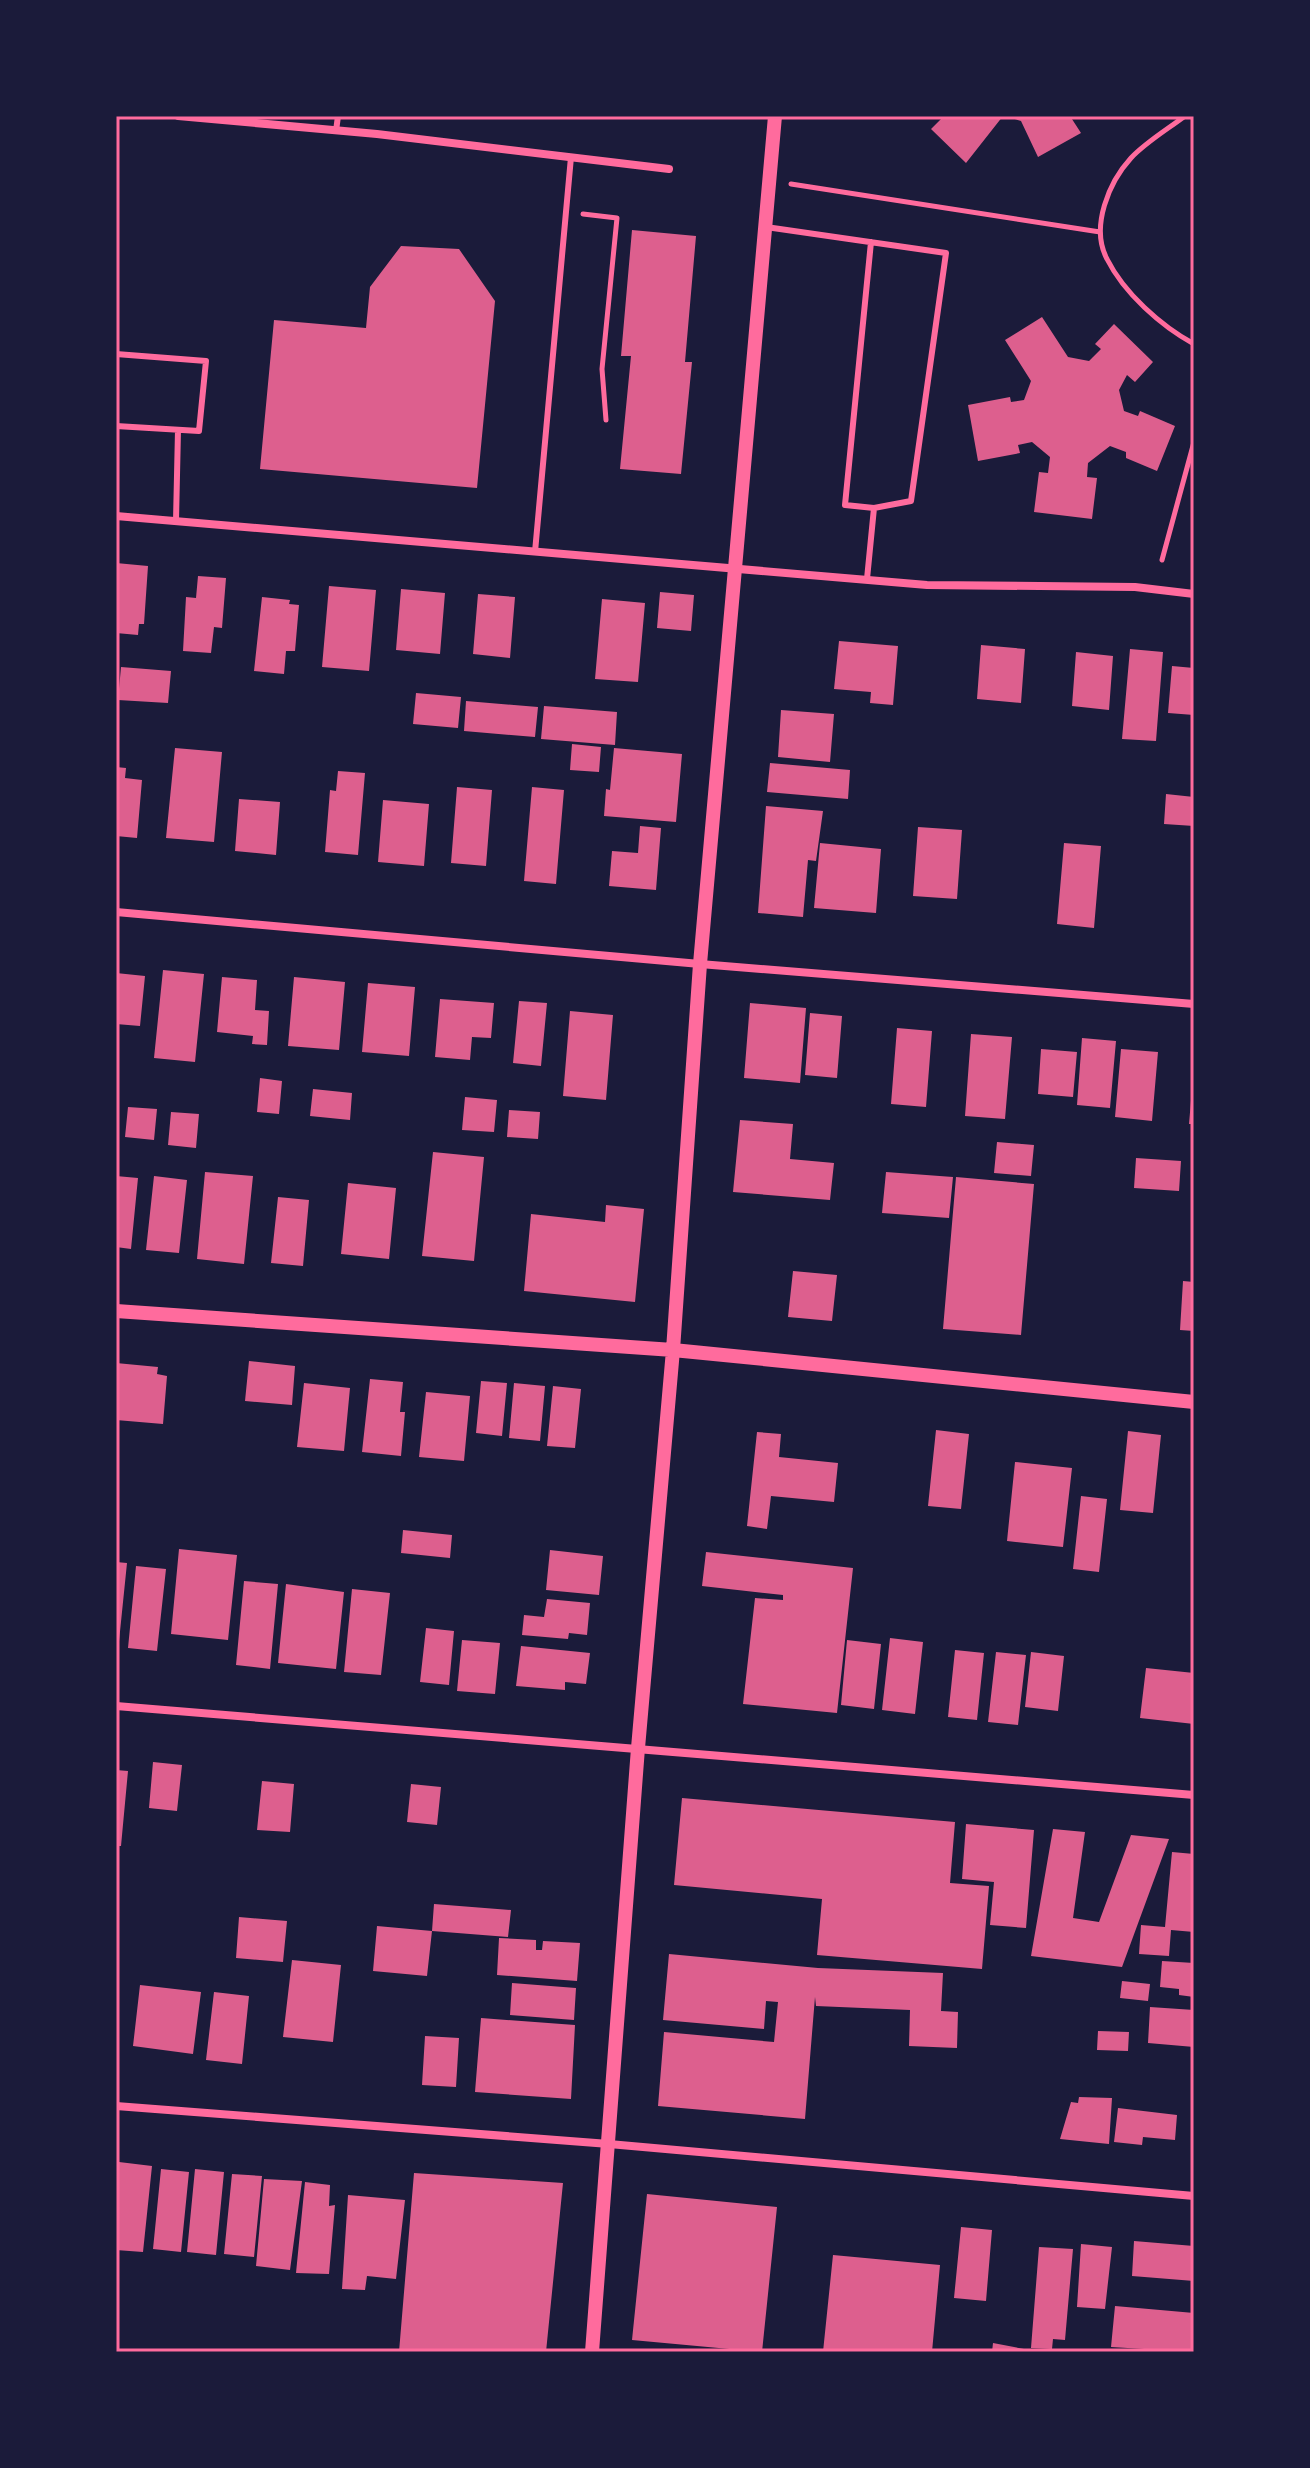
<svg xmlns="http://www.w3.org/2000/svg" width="1310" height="2468" viewBox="0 0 1310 2468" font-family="Arial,sans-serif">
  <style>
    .building { fill: #dd5f8e }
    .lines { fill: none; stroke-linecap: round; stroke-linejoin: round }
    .path { stroke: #ff6b9d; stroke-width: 5 }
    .service { stroke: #ff6b9d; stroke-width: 6 }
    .minor { stroke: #ff6b9d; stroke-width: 8 }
    .tertiary { stroke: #ff6b9d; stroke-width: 14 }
    .neatline { fill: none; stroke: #ff6b9d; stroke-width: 3 }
  </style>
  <rect width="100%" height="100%" fill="#1b1b3a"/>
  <path class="building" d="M944,116H1003L966,163L931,129Z
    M1005,116H1070L1081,133L1038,157L1021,121Z
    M632,230L696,236L685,362H692L681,474L620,469L631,356H621Z
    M401,246L459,249L495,301L477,488L260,469L274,320L366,328L370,287Z
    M1042,317L1068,357L1089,361L1101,349L1095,344L1114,324L1153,362L1135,382L1127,375L1119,390L1124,411L1138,416L1140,411L1175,426L1157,471L1126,458V452L1110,446L1088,463L1087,477L1097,478L1092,519L1034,512L1039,472L1048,473L1050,457L1032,442L1018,445L1020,453L978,461L968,405L1010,397L1011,402L1024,400L1031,381L1005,340Z
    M116,563L148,566L144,624H139L138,635L116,633Z
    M198,576L226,578L222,628L214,627L211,653L183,651L186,597L196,598Z
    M329,586L376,590L369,671L322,667Z
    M401,589L445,593L440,654L396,650Z
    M660,592L694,595L691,631L657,628Z
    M478,594L515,597L510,658L473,654Z
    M262,597L290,600L289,604L299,605L295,651H286L284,674L254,671Z
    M602,599L645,603L638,682L595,679Z
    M839,641L898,646L893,705L870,703L871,692L834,689Z
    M981,645L1025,649L1021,703L977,699Z
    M1130,649L1163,652L1156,741L1122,739Z
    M1076,652L1113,656L1109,710L1072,706Z
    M1172,666L1194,668V715L1168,713Z
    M121,667L171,671L168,703L118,700Z
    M416,693L461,697L458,728L413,724Z
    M466,701L538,707L535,737L464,731Z
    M544,706L617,712L615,745L541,739Z
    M781,710L834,714L830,762L778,757Z
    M572,744L601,747L599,772L570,770Z
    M175,748L222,752L214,842L166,838Z
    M614,748L682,754L676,822L604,816L606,789L610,790Z
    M770,763L850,770L848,799L767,792Z
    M116,767L126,768L125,778L142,780L137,838L116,836Z
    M338,771L365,773L358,855L325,852L330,790L336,791Z
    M457,787L492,790L486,866L451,863Z
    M532,787L564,790L556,884L524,881Z
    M1166,794L1194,797V826L1164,824Z
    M239,799L280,802L276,855L235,851Z
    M383,800L429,804L424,866L378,862Z
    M766,806L823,811L816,861L808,860L803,917L758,913Z
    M640,826L661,828L656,890L609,886L612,851L638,853Z
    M918,827L962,830L957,899L913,896Z
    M820,843L881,849L876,913L814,908Z
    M1064,843L1101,846L1094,928L1057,924Z
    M163,970L204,974L195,1062L154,1058Z
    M116,973L145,976L140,1026L116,1024Z
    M222,977L257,980L255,1010L269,1011L267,1045L252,1044L253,1036L217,1032Z
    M294,977L345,982L339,1050L288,1046Z
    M368,983L415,987L409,1056L362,1052Z
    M440,999L494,1003L491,1038L472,1037L470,1060L435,1057Z
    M519,1001L547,1003L541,1066L513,1063Z
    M750,1003L806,1008L800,1083L744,1078Z
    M570,1011L613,1015L606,1100L563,1096Z
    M810,1013L842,1016L837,1078L805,1075Z
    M897,1028L932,1031L926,1107L891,1104Z
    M971,1034L1012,1037L1005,1119L965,1116Z
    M1082,1038L1116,1041L1110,1108L1077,1105Z
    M1041,1049L1077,1052L1073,1097L1038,1094Z
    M1121,1049L1158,1052L1152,1121L1115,1117Z
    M260,1078L282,1081L279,1114L257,1112Z
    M313,1089L352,1093L350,1120L310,1116Z
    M1192,1089H1194V1124H1189Z
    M465,1097L497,1100L494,1132L462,1130Z
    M128,1107L157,1109L154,1140L125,1137Z
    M509,1110L540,1112L538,1139L507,1137Z
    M171,1112L199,1114L196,1148L168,1145Z
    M740,1120L793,1124L790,1159L834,1163L830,1200L733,1192Z
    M997,1142L1034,1145L1031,1176L994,1173Z
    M433,1152L484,1157L474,1261L422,1256Z
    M1136,1158L1181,1161L1179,1191L1134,1188Z
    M205,1172L253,1176L244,1264L197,1259Z
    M886,1172L953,1177L949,1218L882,1213Z
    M116,1176L138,1178L131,1249L116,1247Z
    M154,1176L187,1180L179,1253L146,1250Z
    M956,1177L1034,1184L1021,1335L943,1329Z
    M348,1183L396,1188L389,1259L341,1254Z
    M278,1197L309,1200L303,1266L271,1263Z
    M606,1205L644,1209L635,1302L524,1291L531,1214L605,1222Z
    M793,1271L837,1275L832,1321L788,1317Z
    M1183,1281L1194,1282V1331L1180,1330Z
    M249,1361L295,1366L292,1405L245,1401Z
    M116,1363L158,1367L157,1374L167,1376L163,1424L116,1420Z
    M370,1379L403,1382L400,1412H405L401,1456L362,1452Z
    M481,1381L507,1383L502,1436L476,1433Z
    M304,1383L350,1388L344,1451L297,1447Z
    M514,1383L545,1386L540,1441L509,1438Z
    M553,1386L581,1389L575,1448L547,1446Z
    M426,1392L470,1396L464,1461L419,1457Z
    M936,1430L969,1434L961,1509L928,1506Z
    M1128,1431L1161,1435L1153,1513L1120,1510Z
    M757,1432L781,1434L779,1457L838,1463L834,1502L771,1496L767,1529L747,1526Z
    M1015,1462L1072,1468L1063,1547L1007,1541Z
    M1081,1496L1107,1499L1099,1572L1073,1569Z
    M403,1530L452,1535L450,1558L401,1553Z
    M179,1549L237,1555L228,1640L171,1634Z
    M550,1550L603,1556L599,1595L546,1590Z
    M706,1552L853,1568L837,1713L743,1704L755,1598L783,1600V1595L702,1586Z
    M116,1562L127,1563L118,1651H116Z
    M136,1566L166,1569L157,1651L128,1648Z
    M244,1581L278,1584L270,1669L236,1665Z
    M286,1584L344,1592L336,1669L278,1663Z
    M352,1589L390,1593L381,1675L344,1672Z
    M547,1599L590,1603L587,1635L569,1633L568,1639L522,1635L524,1615L544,1617Z
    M426,1628L454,1631L449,1685L420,1682Z
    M890,1638L923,1642L915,1714L882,1710Z
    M462,1640L500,1643L495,1694L457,1691Z
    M847,1640L881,1644L874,1709L841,1705Z
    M521,1646L590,1653L586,1684L565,1682V1690L516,1686Z
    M955,1650L984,1653L977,1720L948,1717Z
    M996,1652L1026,1655L1018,1725L988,1722Z
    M1031,1652L1064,1656L1058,1711L1025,1707Z
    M1146,1668L1194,1673V1724L1140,1718Z
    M153,1762L182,1765L177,1811L149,1808Z
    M116,1770L128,1771L121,1846H116Z
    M262,1781L294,1784L290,1832L257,1830Z
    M411,1784L441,1787L437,1825L407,1822Z
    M682,1798L955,1822L950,1883L989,1886L982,1969L817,1955L822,1899L674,1885Z
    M966,1824L1034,1830L1026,1928L990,1925L994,1882L962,1879Z
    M1053,1829L1085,1832L1073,1918L1099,1922L1131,1835L1169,1839L1122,1967L1031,1956Z
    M1172,1852L1194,1854V1932L1171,1930L1169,1956L1139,1954L1141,1925L1165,1927Z
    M434,1904L511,1910L508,1937L432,1931Z
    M239,1917L287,1921L283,1962L236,1958Z
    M377,1926L432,1931L427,1976L373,1971Z
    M499,1938L536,1940V1950H542L543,1941L580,1943L577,1981L497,1975Z
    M669,1954L818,1968L943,1973L941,2011L958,2012L957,2048L909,2046L910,2010L816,2006L815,1997L805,2119L658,2106L664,2032L774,2042L778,2002L766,2001L764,2029L663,2020Z
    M292,1960L341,1965L333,2042L283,2037Z
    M1162,1961L1194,1963V1997L1179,1995V1989L1160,1987Z
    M1122,1981L1150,1984L1148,2001L1120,1998Z
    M512,1983L576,1988L574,2020L510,2015Z
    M140,1985L201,1992L193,2054L133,2046Z
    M214,1992L249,1996L242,2064L206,2060Z
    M1150,2007L1194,2010V2047L1148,2043Z
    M481,2018L575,2025L571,2099L475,2092Z
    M1098,2031L1129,2032L1128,2051L1097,2050Z
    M425,2036L459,2038L456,2087L422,2085Z
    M1079,2097L1112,2098L1109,2144L1060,2139L1071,2102L1078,2103Z
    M1118,2108L1177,2115L1175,2140L1143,2137L1142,2145L1114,2142Z
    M119,2162L152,2166L143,2252L116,2250V2193Z
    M161,2169L189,2172L181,2252L153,2249Z
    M195,2169L224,2172L216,2255L187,2252Z
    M414,2173L563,2183L546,2352H399Z
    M232,2174L262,2176L254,2257L224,2254Z
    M264,2179L302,2181L290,2270L256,2266Z
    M305,2182L330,2185L329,2206L335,2205L329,2274L296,2273Z
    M647,2194L777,2207L762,2352L632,2340Z
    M348,2195L405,2200L396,2279L367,2276L365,2290L342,2289Z
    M961,2227L992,2230L986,2301L954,2298Z
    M1134,2241L1194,2246V2281L1132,2276Z
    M1081,2244L1112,2247L1105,2309L1077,2307Z
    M1039,2247L1073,2249L1065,2340L1053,2339L1052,2349L1031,2348Z
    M833,2255L940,2265L932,2352H823Z
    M1115,2306L1194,2313V2352L1111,2347Z
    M993,2343L1024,2349L1023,2352H992Z"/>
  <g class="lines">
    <path class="path" d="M1185,116C1168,129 1146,142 1131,158C1109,182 1090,227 1107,259C1124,293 1161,326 1194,344
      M791,184L1100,232
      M583,214L617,218L602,369L606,420
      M1162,560L1194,442"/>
    <path class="service" d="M336,131L338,116
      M766,227L946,253L911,501L874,508
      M116,354L206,361L199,431L116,426
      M176,521L178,430
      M535,552L571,157
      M867,579L874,508L845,505L871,242"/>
    <path class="minor" d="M178,116L377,134L669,169
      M116,516L927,585L1135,587L1194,594
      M116,912L700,964L1194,1004
      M116,1706L1194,1795
      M116,2106L609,2144L1194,2196"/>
    <path class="tertiary" d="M116,1311L673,1350L1194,1402
      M592,2352L638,1748L673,1350L700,964L775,116"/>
  </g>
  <rect width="1310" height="2468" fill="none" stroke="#1b1b3a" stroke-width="236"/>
  <rect x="118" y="118" width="1074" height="2232" class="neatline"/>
</svg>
